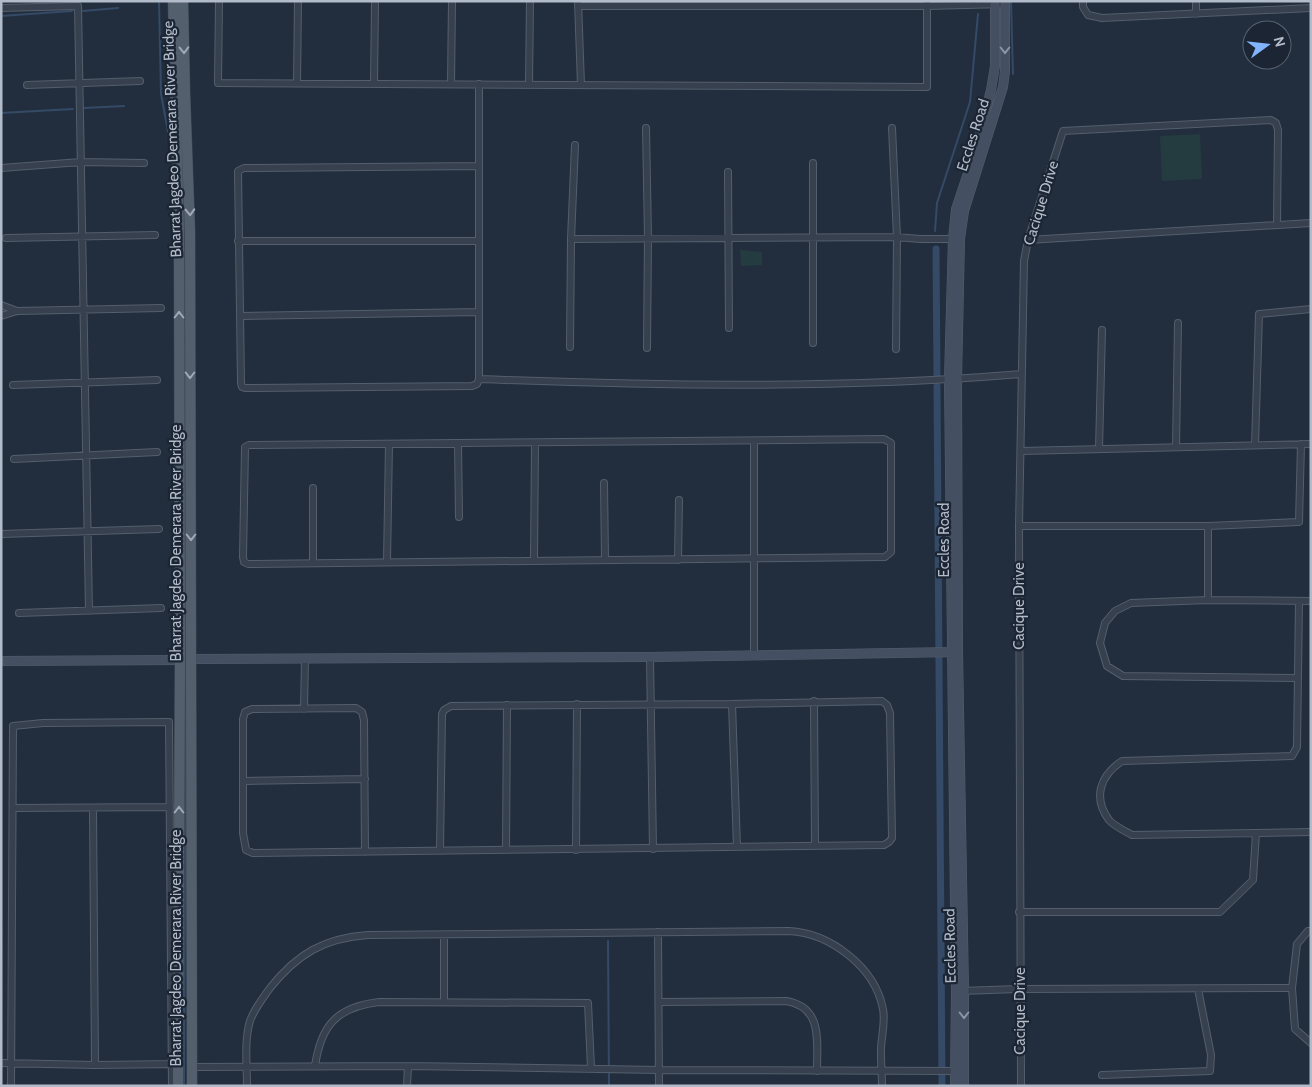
<svg xmlns="http://www.w3.org/2000/svg" width="1312" height="1087" viewBox="0 0 1312 1087" font-family="Cabin,sans-serif">
  <style>
    .green { fill: #243c3f }
    .lines { fill: none; stroke-linecap: round; stroke-linejoin: round }
    .stream { stroke: #344a66; stroke-width: 2 }
    .canal { stroke: #344a66; stroke-width: 7 }
    .street-casing { stroke: #545e6c; stroke-width: 8 }
    .secondary-casing { stroke: #545e6c; stroke-width: 10 }
    .primary-casing { stroke: #3f4957; stroke-width: 11 }
    .street { stroke: #36404e; stroke-width: 6 }
    .secondary { stroke: #444f61; stroke-width: 9 }
    .primary { stroke: #545f6e; stroke-width: 10 }
    .oneway { stroke: #9fa9b7 }
    .oneway2 { stroke: #8c95a5 }
    .labels { text-anchor: middle; stroke-width: 4.5; stroke-linejoin: round; paint-order: stroke }
    .street-label { font-size: 15px; fill: #b2bbc9; stroke: #1b2533 }
  </style>
  <rect width="100%" height="100%" fill="#222e3e"/>
  <path class="green" d="M1200,134L1202,179L1162,181L1160,136Z
    M740,250L762,252V265L741,266Z"/>
  <g class="lines">
    <path class="stream" d="M159,1L161,94L172,153
      M1011,1L1013,74
      M83,11L118,8
      M1,16L72,11
      M84,108L124,106
      M1,113L73,109
      M183,210L184,230
      M935,231L937,203L970,102L978,14
      M184,269L186,647
      M608,941L609,1086
      M184,1086L186,670"/>
    <path class="canal" d="M936,249L937,377
      M937,386L942,1086"/>
    <defs>
      <path id="street" d="M219,1L218,83L927,87V1
        M578,1L581,85
        M1083,1V7L1088,15L1102,18L1311,8
        M1196,1V14
        M578,6H927L1005,4
        M1,8L78,6L89,611
        M297,83L298,1
        M374,84L375,1
        M451,84L452,1
        M27,85L140,81
        M529,85L530,1
        M646,128L648,238L647,348
        M892,128L897,237L896,349
        M813,163V343
        M479,166L244,168L238,171L241,383L242,387L245,388L472,386L477,384L479,379V84
        M1,168L81,162L144,163
        M728,172L729,328
        M6,238L155,235
        M571,239L897,237L920,239H957
        M1028,240L1311,223
        M238,241H479
        M1,305L17,311
        M1,316L17,311L161,308
        M240,316L479,312
        M570,347L571,239L575,145
        M479,379C659,386 841,389 1021,374
        M13,385L157,380
        M884,439L891,443V552L885,557L248,564L244,562L243,557L245,447L249,445Z
        M754,441V654
        M458,443L459,517
        M1255,445L1259,314L1311,309
        M1176,447L1178,323
        M1099,449L1102,330
        M1021,451L1311,444
        M14,459L157,452
        M604,483L605,560
        M313,488V563
        M1019,526H1208L1299,522L1301,444
        M1,534L159,529
        M534,560L535,443
        M678,560L679,500
        M387,562L389,444
        M1208,600V526
        M1299,601L1297,747L1292,756L1122,761C1101,775 1092,797 1109,820C1114,826 1125,831 1132,835L1311,832
        M19,613L161,608
        M650,657L653,849
        M1297,678L1123,676L1107,666L1100,643L1105,623L1115,611L1131,603L1208,600L1311,601
        M814,701L815,846
        M732,704L737,847
        M304,709L305,658
        M243,781L365,779
        M13,808L170,807
        M93,808L95,1065
        M506,850L507,705
        M576,850L577,704
        M365,852L364,720L362,712L356,708L252,709L245,712L243,719V833L246,850L253,853L884,845L889,842L892,838L890,713L887,705L882,701L732,704L451,706L444,710L442,714L440,851
        M1019,912H1220L1253,880L1256,833
        M1311,931H1308L1297,944L1292,988L1295,1029L1311,1043
        M658,932L659,1086
        M444,935V1002
        M961,991L1020,989L1292,988
        M659,1002L786,1001C823,1007 817,1041 817,1071
        M1,1063L95,1065L175,1064
        M315,1066C321,1025 337,1007 379,1002L588,1003L591,1068
        M192,1067L408,1066L660,1070L957,1071
        M1102,1075L1210,1071L1211,1055L1198,989
        M11,1086L13,726L43,723L169,722L172,1086
        M247,1086C247,1065 244,1041 250,1021C254,1009 263,998 270,988C297,954 324,938 368,935L789,931C830,933 875,967 883,1009C886,1024 880,1040 881,1055C881,1065 882,1076 882,1086
        M407,1086L408,1066
        M1021,1086L1019,526L1024,261L1028,240L1063,131L1271,120L1276,123L1278,130L1277,225"/>
      <path id="secondary" d="M191,659L650,657L955,652
        M1,661L180,660
        M955,1086L956,991L949,379L953,239L956,209L975,152L991,90L995,66V1
        M964,1086V991L958,652L957,379L960,239L964,211L1003,87L1005,71V1"/>
      <path id="primary" d="M173,1L179,233L180,660L178,1086
        M183,1L185,93L190,232L192,1086"/>
    </defs>
    <use href="#street" class="street-casing"/>
    <use href="#secondary" class="secondary-casing"/>
    <use href="#primary" class="primary-casing"/>
    <use href="#street" class="street"/>
    <use href="#secondary" class="secondary"/>
    <use href="#primary" class="primary"/>
  </g>
  <defs><path id="oneway-chevron" d="M-2-3.5L2.5 0L-2 3.5" fill="none" stroke-width="1.6" stroke-linecap="round" stroke-linejoin="round" transform="scale(1.25)"/></defs>
  <g class="oneway">
    <use href="#oneway-chevron" transform="translate(184 50) rotate(89)"/>
    <use href="#oneway-chevron" transform="translate(190 212) rotate(88)"/>
    <use href="#oneway-chevron" transform="translate(179 315) rotate(-90)"/>
    <use href="#oneway-chevron" transform="translate(190 375) rotate(90)"/>
    <use href="#oneway-chevron" transform="translate(191 537) rotate(90)"/>
    <use href="#oneway-chevron" transform="translate(179 810) rotate(-90)"/>
  </g>
  <g class="oneway2">
    <use href="#oneway-chevron" transform="translate(1005 50) rotate(90)"/>
    <use href="#oneway-chevron" transform="translate(964 1015) rotate(90)"/>
  </g>
  <g class="labels">
    <g class="street-label">
      <text transform="translate(973 135) rotate(-72)" y="5">Eccles Road</text>
      <text transform="translate(172 139) rotate(-92)" y="5">Bharrat Jagdeo Demerara River Bridge</text>
      <text transform="translate(1041 203) rotate(-73)" y="5">Cacique Drive</text>
      <text transform="translate(944 540) rotate(-90)" y="5">Eccles Road</text>
      <text transform="translate(176 543) rotate(-90)" y="5">Bharrat Jagdeo Demerara River Bridge</text>
      <text transform="translate(1019 606) rotate(-90)" y="5">Cacique Drive</text>
      <text transform="translate(950 946) rotate(-91)" y="5">Eccles Road</text>
      <text transform="translate(176 948) rotate(-90)" y="5">Bharrat Jagdeo Demerara River Bridge</text>
      <text transform="translate(1020 1011) rotate(-90)" y="5">Cacique Drive</text>
    </g>
  </g>
  <rect width="1312" height="1087" fill="none" stroke="#b2bbc9" stroke-width="5"/>
  <g transform="translate(1267 45) rotate(75)"><circle r="24" fill="#1b2533" stroke="#57616f"/>
  <path d="M0-4L9 19L0 12L-9 19Z" fill="#82b4fe"/>
  <text y="-8" font-size="14" font-weight="bold" text-anchor="middle" fill="#b2bbc9">N</text>
  </g>
</svg>
